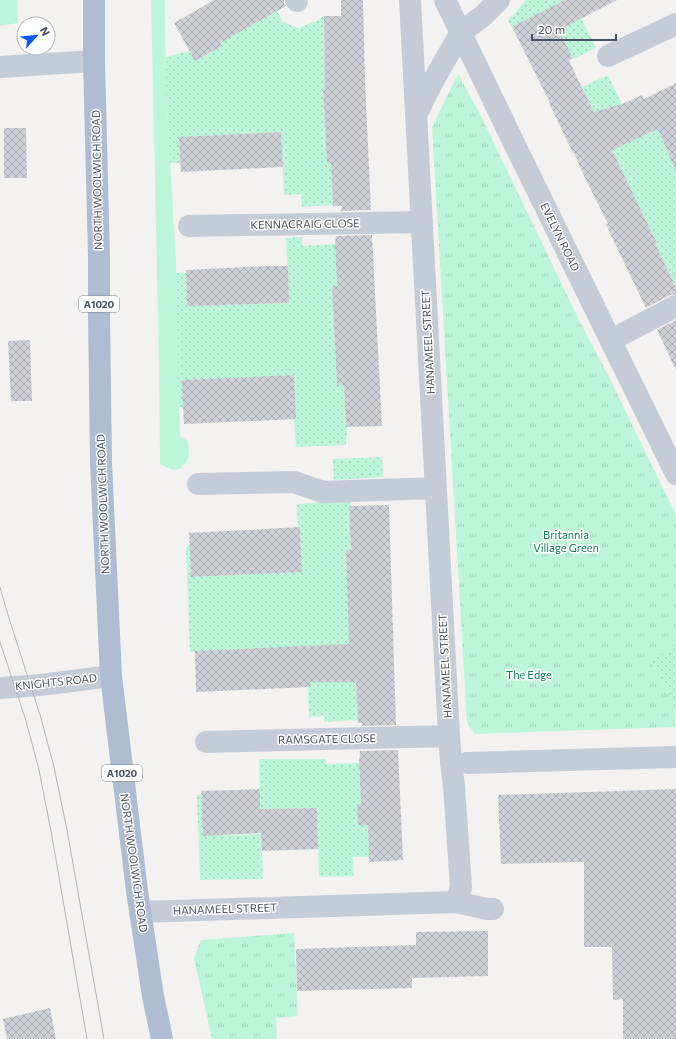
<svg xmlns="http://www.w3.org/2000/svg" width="676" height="1039" viewBox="0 0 676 1039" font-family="Commissioner,sans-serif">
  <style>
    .grass { fill: #bdf5d8 }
    .park { fill: url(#park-tufts) }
    .garden { fill: url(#garden-dots) }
    .building { fill: url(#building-cross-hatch) }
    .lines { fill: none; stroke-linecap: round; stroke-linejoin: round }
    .minor { stroke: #c4ccd8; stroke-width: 22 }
    .major { stroke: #afbdd3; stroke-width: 22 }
    .tram { stroke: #b3b6bd; stroke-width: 1 }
    .labels { text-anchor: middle; stroke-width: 3; stroke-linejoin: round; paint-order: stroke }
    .shield { fill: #fff; stroke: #7e8691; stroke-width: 1 }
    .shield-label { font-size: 10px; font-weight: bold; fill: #475262 }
    .street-label { font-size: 11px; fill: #475262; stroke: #fff }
    .park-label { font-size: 11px; fill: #0c8253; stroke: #fff }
  </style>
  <defs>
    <pattern id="park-tufts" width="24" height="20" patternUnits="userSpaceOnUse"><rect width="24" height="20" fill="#bdf5d8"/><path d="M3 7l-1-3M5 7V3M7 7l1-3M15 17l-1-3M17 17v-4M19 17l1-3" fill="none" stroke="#a4d4bc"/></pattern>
    <pattern id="garden-dots" width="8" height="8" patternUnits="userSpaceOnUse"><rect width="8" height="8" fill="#bdf5d8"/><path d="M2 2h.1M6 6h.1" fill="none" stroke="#a4d4bc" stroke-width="1.8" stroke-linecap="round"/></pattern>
    <pattern id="building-cross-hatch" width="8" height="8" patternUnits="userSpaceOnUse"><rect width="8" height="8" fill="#cdd0d7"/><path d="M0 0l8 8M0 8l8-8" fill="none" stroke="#a8abb2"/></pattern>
  </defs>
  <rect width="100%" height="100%" fill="#f4f2f1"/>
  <path class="grass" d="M0,0H18V23L0,26Z
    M151,0H165L166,92L176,261L180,436L188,441L189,458L180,469L172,470L160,464L159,363Z"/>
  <path class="park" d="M458,74L480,114L578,318L610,379L676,515V646L651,661L676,706L675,727L475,734L467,723L432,127Z
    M294,933L298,1016L276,1018L277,1039H212L194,958L201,940Z"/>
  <path class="garden" d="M526,0H569L581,18L596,48L574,59L548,9L512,27L508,20L516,12Z
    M277,11L283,22L299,28L316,21L324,16L325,83H365L366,98L324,101L327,163H331L333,205L302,207L301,194L284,195L281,132L180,137L181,163H170L166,92V57L190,51L196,61L222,46L219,42Z
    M608,75L622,104L621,105L637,139L658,129L676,128V286L655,244L657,243L582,87Z
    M302,237V246L335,244L337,286L332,287L337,385H344L346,427H347L346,445L296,447L294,419L179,407L176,273H186L187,306L289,303L286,238Z
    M382,457L383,477L334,480L333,459Z
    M350,500L351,506H349L351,550L346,551L351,682H356L358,720L324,722V716L309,717L308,687H310L235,649L190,652L186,548L189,545L191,577L302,572L300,527H298L297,504Z
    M676,645V706L651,661Z
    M259,759H326V764L359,763L361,804H357L368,825L369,857H353L354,876L319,877L317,808L260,809Z
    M201,794L203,836L261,834L263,879L200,880L197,795Z"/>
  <path class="building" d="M214,0H284V4L286,6L220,43L222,46L195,61L174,23Z
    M341,0H363L365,82L371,210L341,211L342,206H333L331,163H327L323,87L325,91L324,16H341Z
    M565,0H617L559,30L573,58L569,61L594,112L622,104L642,95L644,99L676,83V171L658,129L612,150L657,243L655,244L676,287V294L670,295L646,308L606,225L608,224L585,178L574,153H573L549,103H550L512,27Z
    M4,128H26L27,178H4Z
    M281,132L283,167L181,172L179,137Z
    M372,235L382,426L346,427L344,385L337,386L332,286H337L335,244L336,236Z
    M267,266H288L289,303L187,306L186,270Z
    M676,320V370L657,330Z
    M30,340L32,401H11L8,341Z
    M294,375L296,419L184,424L182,380Z
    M389,505L396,725L362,726V723H358L356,682H310V687L196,692L195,651L349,644L346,550H351L349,506Z
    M300,527L302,572L191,577L189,533Z
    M398,750L403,860L369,862L368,825H358L357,804H361L359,763L360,751Z
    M260,789V809L317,808L318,849L262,851L261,833L203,836L201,791Z
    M676,789V1039H623V999L613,1000L612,947H584V862L501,864L498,795Z
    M488,931V976L412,978V988L297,991L296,949L416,945V932Z
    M50,1008L56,1039H7L3,1019Z"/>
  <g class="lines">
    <path class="minor" d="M296,0L297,1
      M445,0L512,139L676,474
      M608,56L676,24
      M0,67L94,61
      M417,113L432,83L461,32L483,16L499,0
      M189,226L422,222
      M611,340L676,306
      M198,484L294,482L323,492L435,488
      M0,688L40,685L111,676
      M206,742L449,736
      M467,763L676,757
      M456,902L487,909H493
      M140,912L456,902L461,887L454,786L451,763L449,736L410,0"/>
    <path class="major" d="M94,0V61L99,257V314L101,463L111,676L137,891L153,996L162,1039"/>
    <path class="tram" d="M0,587L8,615L41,718L54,767L67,830L104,1039
      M0,642L26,721L39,770L51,831L87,1039"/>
  </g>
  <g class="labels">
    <g class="shield">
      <rect x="79" y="296" width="40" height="16" rx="3"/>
      <rect x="102" y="765" width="40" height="16" rx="3"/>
    </g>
    <g class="shield-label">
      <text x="99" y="308">A1020</text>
      <text x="122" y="777">A1020</text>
    </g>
    <g class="street-label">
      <text transform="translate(97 180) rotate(-91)" y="4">NORTH WOOLWICH ROAD</text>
      <text transform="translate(305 224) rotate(-1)" y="4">KENNACRAIG CLOSE</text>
      <text transform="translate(560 237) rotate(64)" y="4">EVELYN ROAD</text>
      <text transform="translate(428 342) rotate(-93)" y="4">HANAMEEL STREET</text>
      <text transform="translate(103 504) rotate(-92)" y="4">NORTH WOOLWICH ROAD</text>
      <text transform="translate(445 666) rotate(-93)" y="4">HANAMEEL STREET</text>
      <text transform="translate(56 682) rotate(-6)" y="4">KNIGHTS ROAD</text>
      <text transform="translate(327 739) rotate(-1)" y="4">RAMSGATE CLOSE</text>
      <text transform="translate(134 863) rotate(82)" y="4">NORTH WOOLWICH ROAD</text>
      <text transform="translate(225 909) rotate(-2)" y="4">HANAMEEL STREET</text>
    </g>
    <g class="park-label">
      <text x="566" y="539">Britannia<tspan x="566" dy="13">Village Green</tspan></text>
      <text x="529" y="679">The Edge</text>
    </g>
  </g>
  <g transform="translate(36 36) rotate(63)"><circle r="19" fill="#ffffff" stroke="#b5bac0"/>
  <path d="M0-3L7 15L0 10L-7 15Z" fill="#0458fb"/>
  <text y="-6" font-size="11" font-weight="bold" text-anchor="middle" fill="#475262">N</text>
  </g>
  <path d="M532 34v6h84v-6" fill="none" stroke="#475262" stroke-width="2"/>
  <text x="538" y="34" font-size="12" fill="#475262" stroke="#ffffff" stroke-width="3" paint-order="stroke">20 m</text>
</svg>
